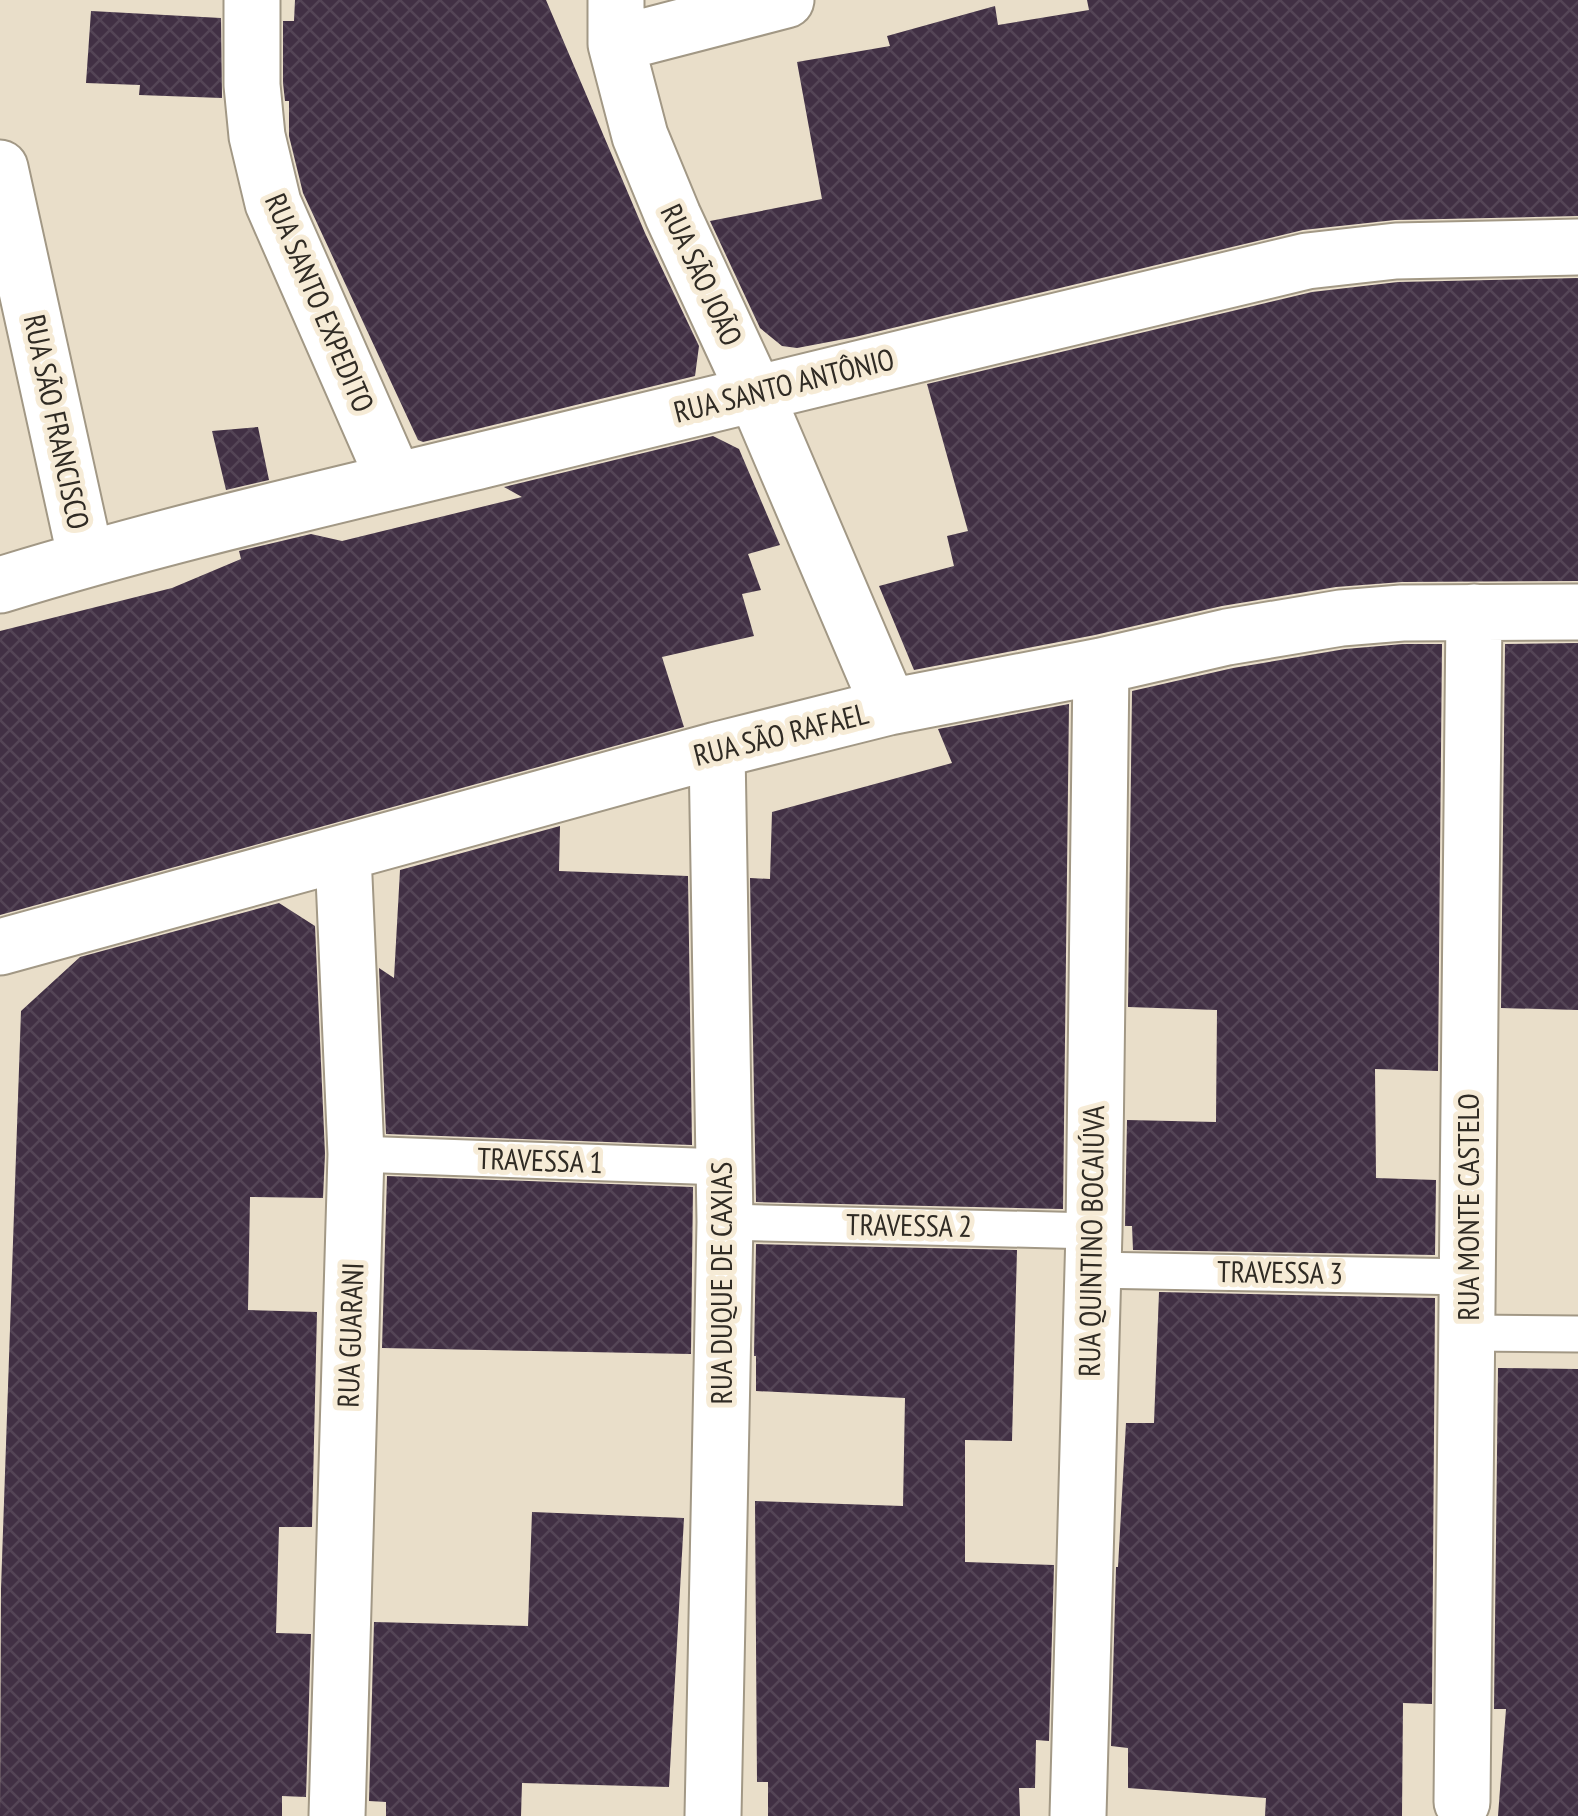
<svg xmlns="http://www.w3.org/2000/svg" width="1578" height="1816" viewBox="0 0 1578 1816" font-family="'PT Sans Narrow',sans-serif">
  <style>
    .building { fill: url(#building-cross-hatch) }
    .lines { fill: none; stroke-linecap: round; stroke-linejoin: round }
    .service-casing { stroke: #a29885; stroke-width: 39 }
    .minor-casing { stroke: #a29885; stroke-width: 59 }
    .service { stroke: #fff; stroke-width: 35 }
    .minor { stroke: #fff; stroke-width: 55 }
    .labels { text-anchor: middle; stroke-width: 10; stroke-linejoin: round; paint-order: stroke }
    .street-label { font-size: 30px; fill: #302b24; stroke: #f6ebd6 }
  </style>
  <defs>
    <pattern id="building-cross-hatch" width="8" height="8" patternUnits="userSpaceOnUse" patternTransform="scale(2.5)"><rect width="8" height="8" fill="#413044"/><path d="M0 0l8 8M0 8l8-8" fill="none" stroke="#544556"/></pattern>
  </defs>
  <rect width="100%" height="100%" fill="#e9dec9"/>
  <path class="building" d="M295,0H546L645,233L699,346L695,376L423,442L418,440L303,193L289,136V101H285L283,83V21H294Z
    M1087,0H1578V216L1395,220L1303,230L855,337L797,348L782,346L760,328L710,221L822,199L797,62L890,46L887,36L995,6L998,25L1089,10Z
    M91,11L221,18L222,98L139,95L140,85L86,83Z
    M1578,278V581L1402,582L1336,587L1222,606L1095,635L914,670L879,586L954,566L947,536L968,531L927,384L1312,292L1398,282Z
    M258,427L269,480L226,490L212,431Z
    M713,436L739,449L780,545L748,554L761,590L742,594L754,636L662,657L684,727L0,915V631L172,588L241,559L239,551L311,534L342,541L522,497L504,487Z
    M1578,643V1010L1501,1008L1505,644Z
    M1403,644H1442L1438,1071L1375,1069L1376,1178L1436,1180L1435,1255L1133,1250L1132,1226H1125L1127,1120L1216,1122L1217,1010L1128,1007L1132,691L1233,668L1345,649Z
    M1069,704L1063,1209L756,1202L750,878L770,879L772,812L952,763L938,729Z
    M560,826L559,871L688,876L692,1145L386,1134L379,968L394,978L400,870Z
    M279,903L315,926L325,1154L323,1198L250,1197L248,1310L317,1312L312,1527H279L276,1633L311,1634L306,1797L282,1796V1816H0L1,1589L21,1011L80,957Z
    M387,1176L693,1187L691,1354L382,1348Z
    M756,1244L1017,1250L1012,1441L965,1440V1562L1054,1565L1049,1741L1036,1740L1035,1788H1019L1020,1816H768V1782H757L755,1501L903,1506L905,1398L756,1391V1356H754Z
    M1159,1292L1435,1298L1432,1704L1403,1703L1402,1816H1265L1266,1798L1128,1788V1748L1111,1746L1116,1567H1118L1126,1423H1154Z
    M1498,1368L1578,1369V1816H1498L1506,1709H1494Z
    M532,1512L684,1518L669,1787L522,1783L521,1816H386V1802L369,1801L374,1622L528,1626Z"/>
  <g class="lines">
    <defs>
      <path id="service" d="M356,1154L723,1167
        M725,1222L1094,1231
        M1092,1270L1468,1277
        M1468,1333L1578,1334"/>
      <path id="minor" d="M252,0V85L257,136L273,203L395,481
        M616,0V44L640,136L673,216L755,393L889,707
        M616,44L786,0
        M0,168L86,559
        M0,585C159,536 322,499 483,460C758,392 1032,327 1307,261L1396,251L1578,247
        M0,947L717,750L889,707L1101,666L1227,637L1341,618L1402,613L1578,612
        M1462,1802L1474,612
        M337,1816L356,1154L343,854
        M713,1816L725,1222L717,750
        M1078,1816L1094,1231L1101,666"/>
    </defs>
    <use href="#service" class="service-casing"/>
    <use href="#minor" class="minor-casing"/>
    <use href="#service" class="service"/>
    <use href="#minor" class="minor"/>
  </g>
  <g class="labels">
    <g class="street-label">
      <text transform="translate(701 275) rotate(65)" y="10">RUA SÃO JOÃO</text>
      <text transform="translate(319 303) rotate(67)" y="10">RUA SANTO EXPEDITO</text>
      <text transform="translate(784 386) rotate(-14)" y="10">RUA SANTO ANTÔNIO</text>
      <text transform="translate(56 422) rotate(78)" y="10">RUA SÃO FRANCISCO</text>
      <text transform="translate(781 735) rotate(-14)" y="10">RUA SÃO RAFAEL</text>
      <text transform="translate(540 1161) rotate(2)" y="10">TRAVESSA 1</text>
      <text transform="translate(1469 1207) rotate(-90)" y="10">RUA MONTE CASTELO</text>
      <text transform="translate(909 1226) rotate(1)" y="10">TRAVESSA 2</text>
      <text transform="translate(1092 1241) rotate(-89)" y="10">RUA QUINTINO BOCAIÚVA</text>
      <text transform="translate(1280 1273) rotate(1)" y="10">TRAVESSA 3</text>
      <text transform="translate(722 1283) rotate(-90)" y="10">RUA DUQUE DE CAXIAS</text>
      <text transform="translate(351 1335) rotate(-88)" y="10">RUA GUARANI</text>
    </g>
  </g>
</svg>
